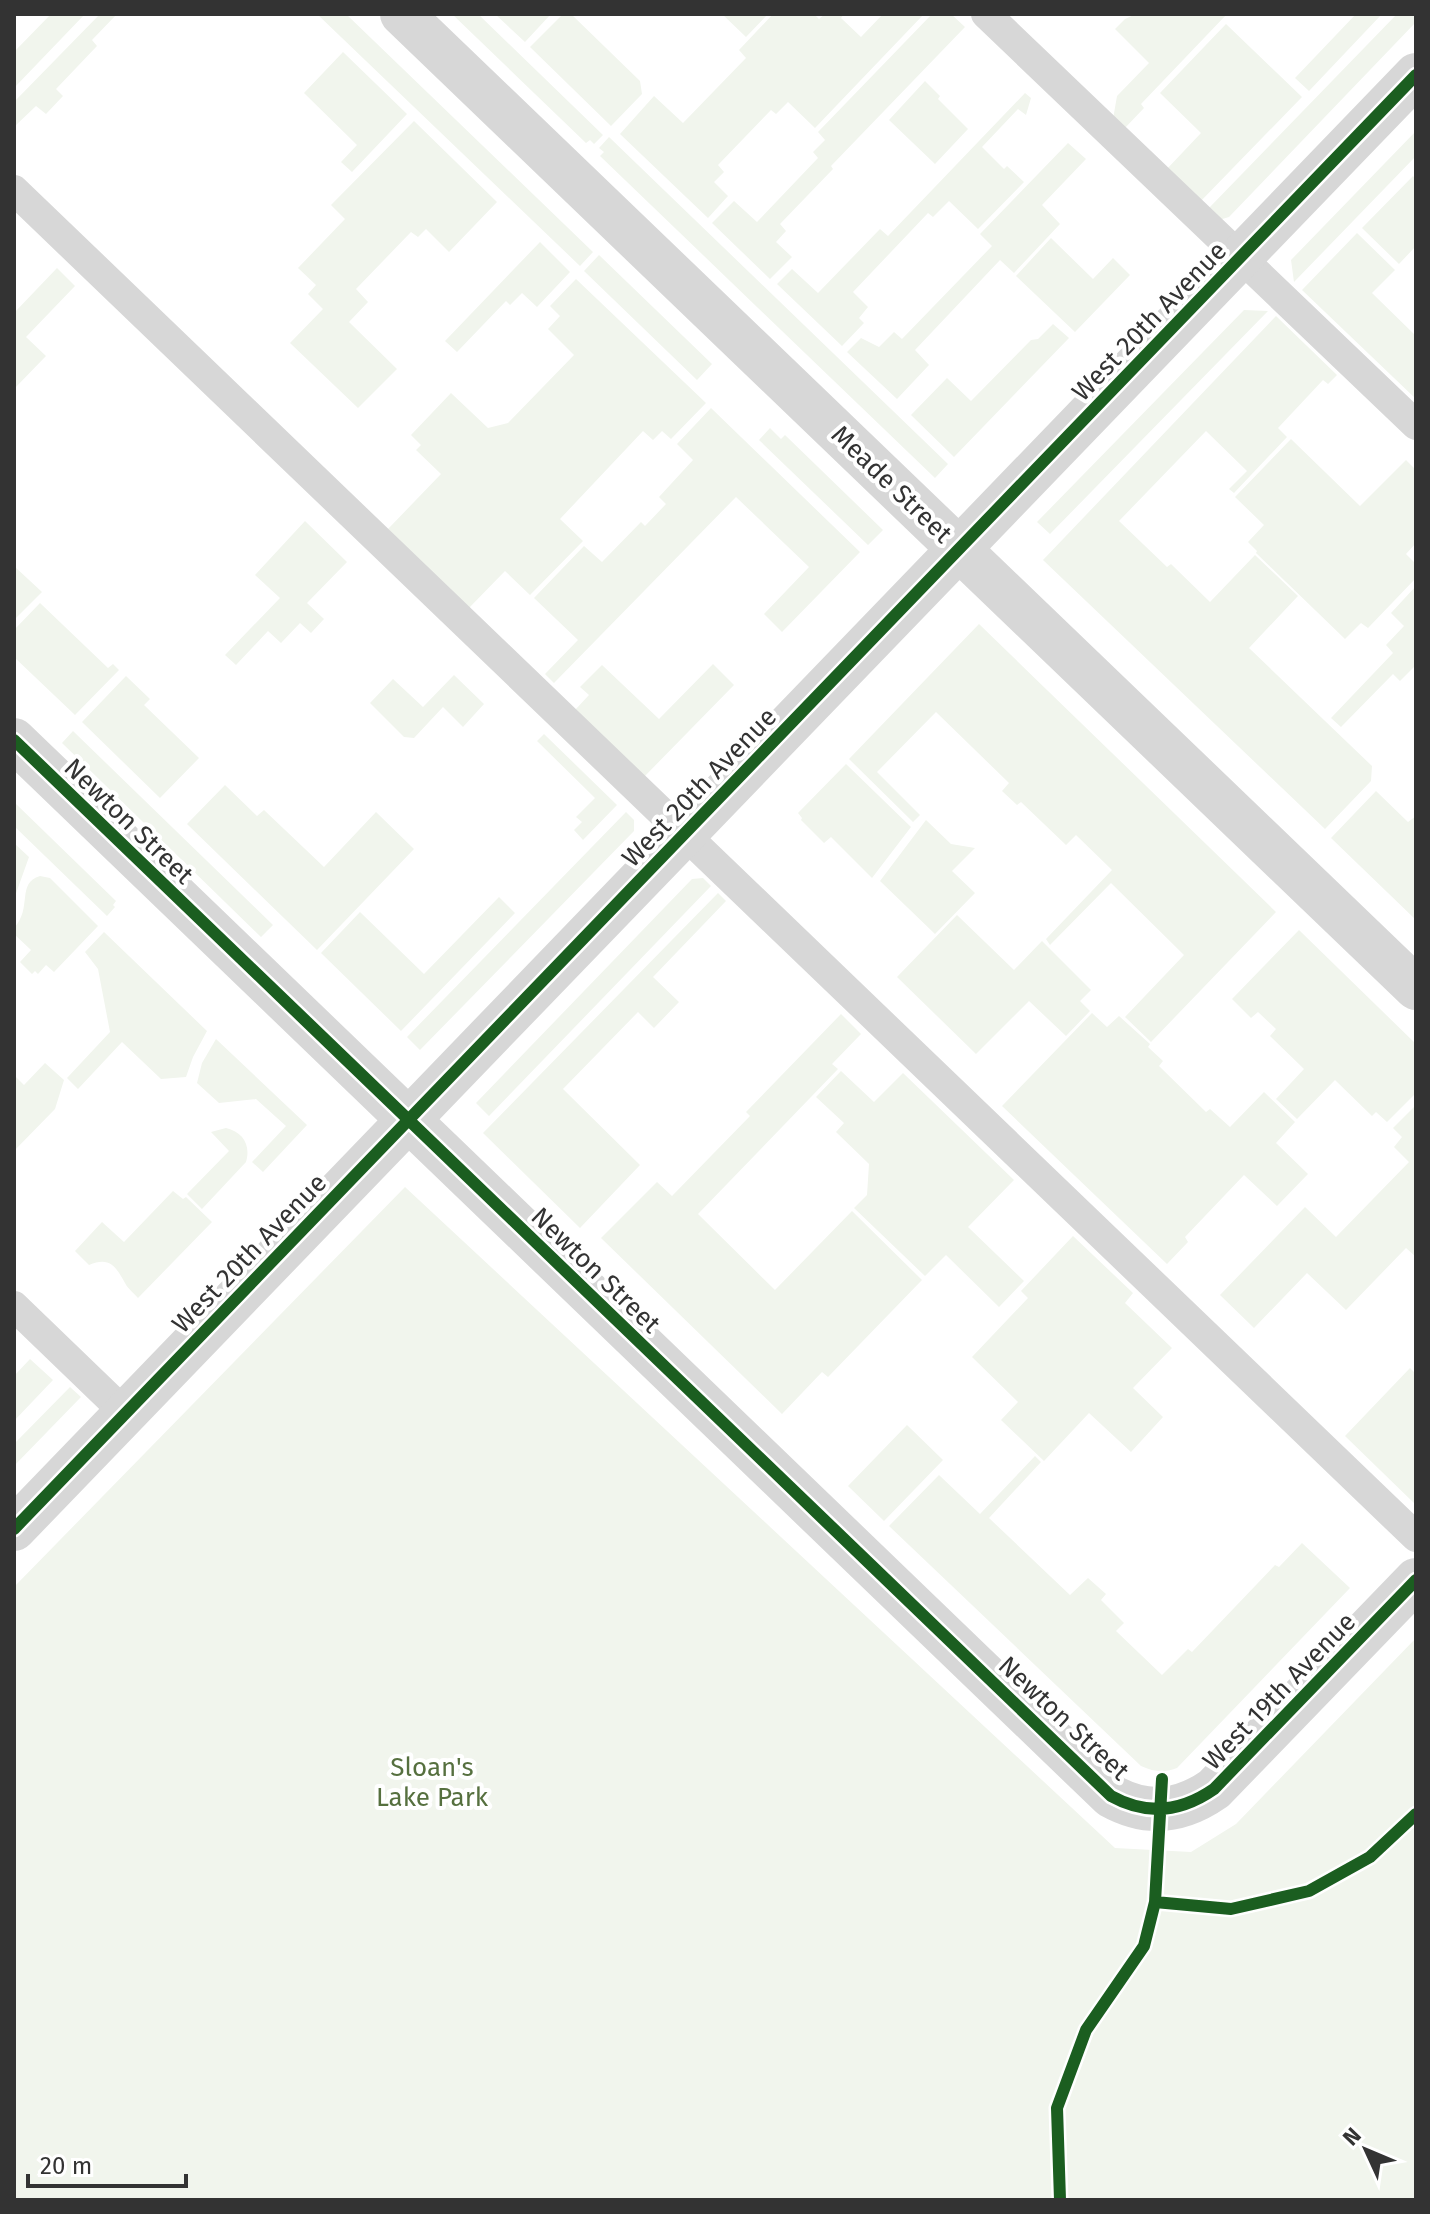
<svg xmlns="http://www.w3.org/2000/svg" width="1430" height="2214" viewBox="0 0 1430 2214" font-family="'Fira Sans',sans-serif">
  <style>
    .green { fill: #f1f5ed }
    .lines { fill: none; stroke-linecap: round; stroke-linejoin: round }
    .service { stroke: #d7d7d7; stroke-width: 30 }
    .minor { stroke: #d7d7d7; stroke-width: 44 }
    .cycleway-casing { stroke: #fff; stroke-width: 17 }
    .cycleway { stroke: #1b5e20; stroke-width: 12 }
    .labels { text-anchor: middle; stroke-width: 8; stroke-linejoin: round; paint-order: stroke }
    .street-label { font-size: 26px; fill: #333; stroke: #fff }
    .park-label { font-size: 26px; fill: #56703f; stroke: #fff }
  </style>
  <rect width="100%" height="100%" fill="#fff"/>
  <path class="green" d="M51,14H85L14,88V52Z
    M100,14H117L92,40L97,46L56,89L63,96L46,114L36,106L14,127V102Z
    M317,14H346L593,252L580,266Z
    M452,14H478L603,135L594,144L590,140L586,143Z
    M495,14H551L525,42Z
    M563,14H571L640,81L642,94L611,126L530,47Z
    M722,14H768L746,37Z
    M773,14H814L819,19L825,14H844L841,18L861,37L883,14H924L815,128L788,102L776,114L771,110L718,165L724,172L714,182L728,196L708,218L620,134L654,96L683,123L746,58L739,50Z
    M932,14H951L965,27L831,166L833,169L780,224L786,231L776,242L792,257L770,279L712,223L734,201L757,222L818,158L813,152L825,140L818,132Z
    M1136,14H1227L1141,104L1144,108L1124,129L1113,119L1117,96L1149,63L1115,29L1125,19Z
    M1356,14H1382L1309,91L1295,78Z
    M1397,14H1416V22L1229,217L1219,220L1208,209Z
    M1226,24L1302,97L1199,203L1165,171L1201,133L1160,93Z
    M343,52L407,114L352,172L341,162L357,145L304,93Z
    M925,81L940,96L938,99L968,129L935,164L889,120Z
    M1025,93L1031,98L1026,115L1018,109L982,147L1004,169L1007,166L1024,182L978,229L949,201L933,217L928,213L853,292L868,307L859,318L864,323L842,346L777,284L792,269L818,293L880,229L888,236Z
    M414,121L497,202L449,252L426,229L418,237L411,232L356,289L368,302L349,322L397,369L358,408L290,343L323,309L308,294L316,285L298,268L345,219L331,205Z
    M1416,131V156L1294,282L1291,260Z
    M609,137L948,464L935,478L600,156L604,152L599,148Z
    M1068,143L1086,159L1042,205L1060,224L1014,273L1000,260L915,350L929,365L897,399L847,352L861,338L879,347L894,332L902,339L992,246L980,234Z
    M1413,176L1416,180V246L1399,264L1362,228Z
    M1357,233L1395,270L1372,293L1416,336V399L1302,290Z
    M1051,238L1093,279L1113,258L1130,275L1075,332L1016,276Z
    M540,242L570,272L537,307L522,293L510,305L506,301L457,352L445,341Z
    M599,255L712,364L697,380L584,271Z
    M57,268L75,286L26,337L46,356L14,389V313Z
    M576,279L706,403L671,439L662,431L653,440L643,431L560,519L583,541L530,595L505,571L469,608L388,529L441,474L416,450L421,445L411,435L451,393L488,428L508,423L574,355L548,329L560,316L550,306Z
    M1244,310L1268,311L1050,534L1037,522Z
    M1276,316L1337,375L1328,384L1323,380L1278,428L1287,437L1234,493L1229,489L1247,471L1206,431L1119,521L1167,567L1171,564L1210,602L1255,555L1298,596L1249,648L1372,766L1371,781L1325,829L1043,560Z
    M1053,324L1069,338L954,457L911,415L947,378L971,401L1031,340L1038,339Z
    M711,408L860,552L782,632L764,614L809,567L736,497L554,683L545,674L578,640L534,598L584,546L602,562L641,522L645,526L666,504L659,497L693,460L677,444Z
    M770,428L781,439L785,435L883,530L868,545L759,440Z
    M1291,439L1360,506L1406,460L1416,470V543L1406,554L1416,564V578L1368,628L1361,623L1345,639L1256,553L1257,551L1248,542L1264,525L1235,497Z
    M305,521L347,562L307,603L324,619L311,633L300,623L281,643L268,631L236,665L225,655L280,598L255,575Z
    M14,566L42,592L14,620Z
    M1416,586V665L1400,681L1393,674L1341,727L1331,718L1393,653L1386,645L1404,626L1391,613Z
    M40,603L108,668L113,664L119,670L75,715L14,657V630Z
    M979,624L1276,912L1151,1042L1125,1017L1184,955L1111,883L1050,945L1046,939L1112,870L1076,835L1066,845L1021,802L1017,805L1002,791L1009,783L936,712L877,772L920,815L913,822L849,759Z
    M713,664L734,685L644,777L575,710L589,695L580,687L602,665L659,719Z
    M454,675L484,704L463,727L443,707L414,738L404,737L370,703L393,679L423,707Z
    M126,676L150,699L144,705L199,758L160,798L82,722Z
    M73,731L273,925L261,937L62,743Z
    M544,734L617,805L583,840L574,830L582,822L576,817L595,798L537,741Z
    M846,764L911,827L872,878L831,837L824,843L801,820L802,818L798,813Z
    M225,785L257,816L264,810L324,867L376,812L414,849L317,950L187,824Z
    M1376,791L1408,822L1416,816V920L1331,838Z
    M14,802L116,901L113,905L115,907L107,916L14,826Z
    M626,812L634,820V831L420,1050L407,1037Z
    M926,820L951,844L975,848L952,871L975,893L935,934L880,881Z
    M14,843L29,857L14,899Z
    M40,876L50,878L98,926L54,972L46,965L38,974L35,971L32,974L20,962L31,950L14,934V928C33,908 16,883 40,876Z
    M703,878L711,886L489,1116L476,1103L692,879Z
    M718,893L726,901L653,977L679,1002L654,1028L638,1012L563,1089L640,1165L580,1228L483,1133Z
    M499,897L515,913L401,1031L321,953L360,912L424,974Z
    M957,915L1014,970L1042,941L1091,990L1080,1001L1090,1011L1066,1036L1029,1001L976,1054L897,977Z
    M1299,930L1416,1044V1093L1387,1122L1376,1112L1372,1116L1335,1080L1297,1119L1276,1099L1304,1069L1270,1036L1276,1029L1258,1012L1251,1018L1232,999Z
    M104,932L207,1031L193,1057L186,1077L161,1079L122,1042L78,1089L67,1078L110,1032L98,969L85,952Z
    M1092,1013L1107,1027L1119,1016L1150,1044L1148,1047L1163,1061L1159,1066L1206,1112L1210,1109L1230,1127L1264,1092L1295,1122L1276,1143L1308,1174L1277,1206L1244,1175L1185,1237L1188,1242L1167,1264L1002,1106Z
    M841,1014L861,1034L832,1064L838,1069L698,1214L775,1290L852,1211L922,1280L828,1377L822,1372L782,1414L601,1238L657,1182L672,1196L750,1116L746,1112Z
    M216,1039L307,1125L263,1172L252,1162L286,1126L256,1099L219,1103L197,1083L202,1063Z
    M45,1063L64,1080L55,1109L14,1151V1075L24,1085Z
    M841,1071L874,1102L903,1073L1014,1180L968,1227L1024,1281L999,1307L946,1255L925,1276L854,1208L867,1195L869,1164L836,1132L844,1123L816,1097Z
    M1416,1105V1257L1406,1248L1346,1310L1307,1273L1254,1328L1220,1295L1305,1207L1336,1237L1409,1162L1394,1147L1402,1137L1393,1128Z
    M226,1128C243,1132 251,1145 246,1162L202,1209L187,1194L229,1151L211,1132Z
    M405,1187L1115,1848L1191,1852L1236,1824L1416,1638V2200H14V1587Z
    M173,1191L183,1199L186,1197L212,1222L138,1298C134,1293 128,1289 125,1283C116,1267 110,1256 89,1265L75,1251L102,1222L124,1242Z
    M1073,1236L1133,1293L1125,1303L1172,1348L1133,1388L1163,1417L1131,1452L1089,1413L1044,1461L1001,1420L1018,1402L972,1357L1028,1298L1021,1291Z
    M30,1359L53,1380L14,1421V1376Z
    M1410,1368L1416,1374V1505L1345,1436Z
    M70,1387L81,1397L14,1466V1444Z
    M907,1425L943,1460L884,1521L848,1486Z
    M1035,1456L1041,1462L989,1518L1070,1595L1088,1578L1106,1594L1101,1600L1124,1623L1116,1631L1162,1675L1188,1649L1192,1652L1275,1565L1279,1567L1302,1543L1350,1588L1177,1768C1163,1773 1155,1772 1141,1766L889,1526L939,1475L980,1514Z"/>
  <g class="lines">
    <path class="service" d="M986,14L1416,425
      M14,190L1416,1537
      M14,1306L125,1413"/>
    <path class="minor" d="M402,14L1416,988
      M14,740L1111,1796C1147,1816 1181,1812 1214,1789L1416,1580
      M14,1529L1416,75"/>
    <defs>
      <path id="cycleway" d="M14,740L1111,1796C1147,1816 1181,1812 1214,1789L1416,1580
        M14,1529L1416,75
        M1155,1902L1231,1909L1309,1891L1370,1857L1416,1814
        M1060,2200L1057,2108L1086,2030L1144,1946L1155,1902L1162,1779"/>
    </defs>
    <use href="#cycleway" class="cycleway-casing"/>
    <use href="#cycleway" class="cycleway"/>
  </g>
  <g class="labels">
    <g class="street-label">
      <text transform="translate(1149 321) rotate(-46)" y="9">West 20th Avenue</text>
      <text transform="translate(892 484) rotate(44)" y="9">Meade Street</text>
      <text transform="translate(699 787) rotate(-46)" y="9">West 20th Avenue</text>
      <text transform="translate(129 821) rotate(44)" y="9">Newton Street</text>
      <text transform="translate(249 1253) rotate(-46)" y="9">West 20th Avenue</text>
      <text transform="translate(596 1270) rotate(44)" y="9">Newton Street</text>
      <text transform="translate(1279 1691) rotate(-46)" y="9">West 19th Avenue</text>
      <text transform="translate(1064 1718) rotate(43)" y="9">Newton Street</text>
    </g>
    <g class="park-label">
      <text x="432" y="1776">Sloan's<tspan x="432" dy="30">Lake Park</tspan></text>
    </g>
  </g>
  <rect width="1430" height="2214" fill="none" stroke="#333333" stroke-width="32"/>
  <g transform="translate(1366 2150) rotate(314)" stroke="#ffffff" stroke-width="6" paint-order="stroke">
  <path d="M0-6L14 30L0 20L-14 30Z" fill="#333333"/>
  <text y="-12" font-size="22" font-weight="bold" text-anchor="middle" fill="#333333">N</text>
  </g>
  <path d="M28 2174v12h158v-12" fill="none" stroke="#333333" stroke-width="4"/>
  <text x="40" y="2174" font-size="24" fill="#333333" stroke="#ffffff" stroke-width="6" paint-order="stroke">20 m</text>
</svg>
